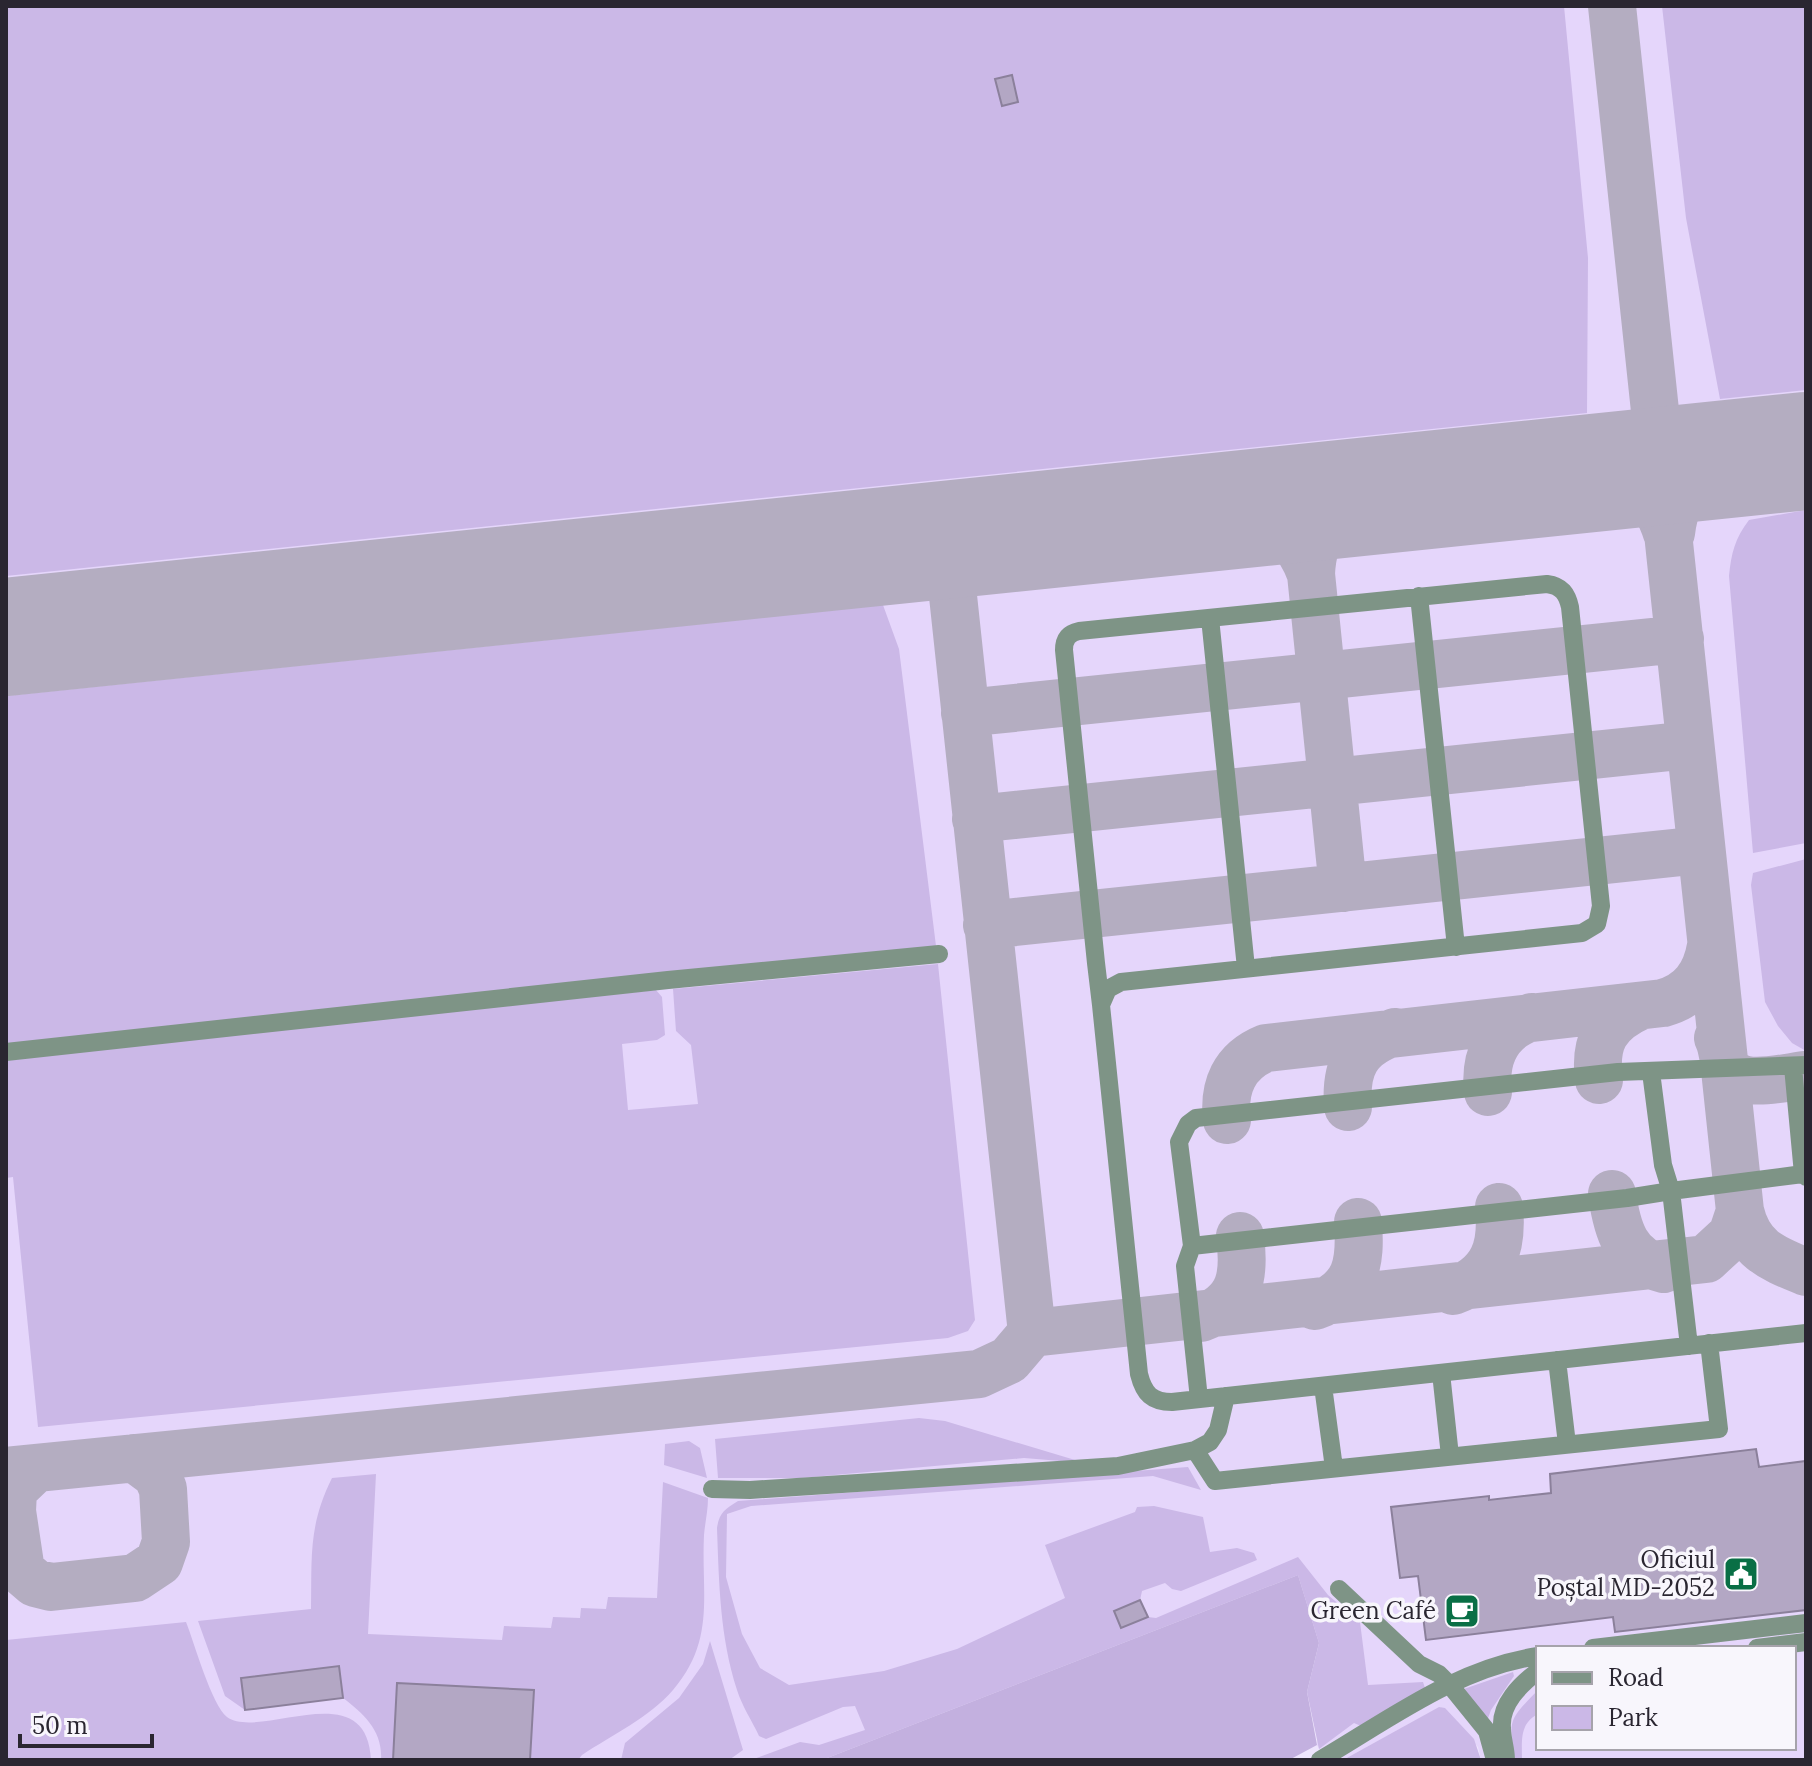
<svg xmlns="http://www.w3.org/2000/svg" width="1812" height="1766" viewBox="0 0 1812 1766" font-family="Lora,serif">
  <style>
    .built { fill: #e5d6fb; fill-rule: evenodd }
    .green { fill: #cbb8e7 }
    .forest { fill: #c3b0df }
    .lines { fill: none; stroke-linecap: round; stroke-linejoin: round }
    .taxiway { stroke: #b4adc1; stroke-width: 48 }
    .runway { stroke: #b4adc1; stroke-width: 118 }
    .building { fill: #b3a7c4; stroke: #8b809b; stroke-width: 2 }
    .minor { stroke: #7e9486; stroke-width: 18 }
    .labels { text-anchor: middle; stroke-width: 7; stroke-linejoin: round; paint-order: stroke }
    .poi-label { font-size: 24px; fill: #2a2631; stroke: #f8f6fc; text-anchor: end }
  </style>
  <rect width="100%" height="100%" fill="#eee5fd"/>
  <path class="built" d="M6,6H1806V1760H1481L1478,1747L1440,1707L1343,1760H1326L1317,1745L1319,1643L1298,1575L822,1760H6ZM1538,1648H1794V1748H1538Z"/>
  <path class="green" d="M6,6H1564L1588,258L1587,413L6,576Z
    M1662,6H1806V390L1720,399L1686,218Z
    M1806,510V843L1753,853L1729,576C1731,554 1735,538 1749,520Z
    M883,605L899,649L936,946L6,1046V696Z
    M1806,859V1051L1792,1043L1778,1026L1765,1002L1751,885L1753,873Z
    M938,964L975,1320L968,1331L948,1338L38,1427L13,1177L6,1178V1056L656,990L662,997L665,1035L657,1040L622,1044L628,1110L698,1104L691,1045L676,1031L673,989Z
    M919,1418L945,1421L1085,1463L1024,1458L801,1478H718L715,1439Z
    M689,1441L700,1448L707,1478L664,1465L665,1444Z
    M1188,1467L1201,1490L1153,1476L751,1506L727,1514L726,1577L742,1634L760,1668L789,1685L884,1671L957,1649L1065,1598L1045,1545L1135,1512L1137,1507L1154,1506L1203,1517L1210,1552L1237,1548L1254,1553L1257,1560L1181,1591L1172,1589L1165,1583L1142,1591L1140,1600L1114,1611L1121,1628L1148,1617L1156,1618L1298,1557L1328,1595L1360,1622L1368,1685L1423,1682L1425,1688L1361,1726L1354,1723L1319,1749L1307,1692L1319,1643L1298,1575L822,1760H751L800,1742L819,1745L865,1730L855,1706L843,1707L766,1739L759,1736C752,1721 742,1706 737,1690C720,1637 719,1584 717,1528C719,1513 725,1509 738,1501Z
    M376,1474L368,1634L502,1640L504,1626L551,1628L553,1617L580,1618L581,1608L606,1609L608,1597L657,1598L663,1482L708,1498C708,1511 705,1523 704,1535C701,1594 716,1640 673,1690C650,1717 612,1735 582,1755L578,1760H530L533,1690L397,1683L393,1760H381C383,1731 364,1714 343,1698L339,1666L241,1678L245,1710L225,1696L198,1621L311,1609C312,1558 308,1526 332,1478Z
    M186,1622C194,1642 212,1706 227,1717C260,1741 367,1672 371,1760H6V1640Z
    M710,1641L743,1750L729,1760H621L625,1743L679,1698L703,1664Z
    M1513,1672L1514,1676L1491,1710L1487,1721L1458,1691Z
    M1538,1690V1714C1519,1724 1522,1741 1522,1760H1515C1508,1719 1509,1720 1538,1690Z
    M1439,1707L1445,1708L1474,1739L1481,1760H1343Z"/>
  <path class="forest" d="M1298,1575L1319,1643L1307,1692L1317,1745L1289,1760H822Z"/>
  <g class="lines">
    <path class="taxiway" d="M1612,6L1740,1211C1749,1250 1772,1258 1806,1272
      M1588,473C1632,478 1653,489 1667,533
      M1239,509C1275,521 1298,537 1311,574L1343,888
      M1671,533C1676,491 1692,473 1731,459
      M947,540L1032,1333L1706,1259L1732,1235L1740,1211
      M1311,574C1313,526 1336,508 1379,495
      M965,713L1680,639
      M976,819L1690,745
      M987,925L1701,850
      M1718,1038C1723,1047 1722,1059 1727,1068C1742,1090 1785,1077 1806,1075
      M1599,1080C1594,1042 1605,1022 1640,1006
      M1488,1092C1484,1057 1497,1028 1532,1017
      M1348,1107C1345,1067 1356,1045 1395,1032
      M1227,1120C1223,1087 1234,1061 1266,1048L1663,1003C1692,995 1706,975 1711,946
      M1612,1194C1617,1229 1625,1260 1664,1269
      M1453,1291C1494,1276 1503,1247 1499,1207
      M1315,1306C1357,1291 1361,1263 1358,1222
      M1201,1318C1242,1303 1245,1274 1240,1236
      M36,1468L13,1490L12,1511L21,1571L35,1583L51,1587L135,1578L159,1562L166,1542L163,1489L157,1475L134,1458
      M6,1471L979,1374L1009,1360L1032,1333"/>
    <path class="runway" d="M6,637L1806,451"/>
  </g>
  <path class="building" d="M1012,75L1018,102L1002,106L995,79Z
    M1756,1449L1759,1467L1806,1461V1610L1615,1632L1613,1617L1426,1640L1418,1576L1400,1578L1391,1507L1489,1496V1500L1551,1493L1550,1474Z
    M1140,1600L1148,1617L1121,1628L1114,1611Z
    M339,1666L343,1698L245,1710L241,1678Z
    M397,1683L534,1690L530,1760H393Z"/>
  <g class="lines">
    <path class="minor" d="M1419,596L1456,947
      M1210,618L1246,968
      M1101,1005L1108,989L1121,982L1582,933L1597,924L1601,906L1570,607C1567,594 1562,586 1547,584L1079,631C1069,633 1064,639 1064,650L1096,963L1101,1005L1139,1374C1144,1394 1152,1402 1172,1402L1806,1333
      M6,1052L668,980L939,954
      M1793,1067L1803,1174L1806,1177
      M1192,1246L1627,1198L1671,1191L1663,1165L1651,1072
      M1689,1346L1671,1191L1803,1174
      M1557,1360L1567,1444
      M1441,1373L1450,1456
      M1323,1386L1334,1468
      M1199,1399L1185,1266L1192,1246L1179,1142L1188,1124L1196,1118L1618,1072L1806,1065
      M1195,1450L1215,1481L1719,1429L1709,1343
      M712,1489L750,1490L1118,1466L1195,1450L1210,1442L1218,1430L1226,1396
      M1339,1589L1419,1664L1439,1674L1449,1684L1487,1731L1495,1760
      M1593,1648L1806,1623
      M1757,1648L1806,1642
      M1320,1760C1390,1719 1457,1668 1538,1656
      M1506,1760C1506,1749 1502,1739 1502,1728C1500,1704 1520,1685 1538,1671"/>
  </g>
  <defs>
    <symbol id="civic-square" viewBox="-11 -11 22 22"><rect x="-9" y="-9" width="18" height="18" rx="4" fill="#096f45" stroke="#f8f6fc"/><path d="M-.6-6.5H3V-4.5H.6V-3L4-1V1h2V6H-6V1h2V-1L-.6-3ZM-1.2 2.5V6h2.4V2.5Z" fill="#fff"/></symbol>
    <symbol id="cafe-square" viewBox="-11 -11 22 22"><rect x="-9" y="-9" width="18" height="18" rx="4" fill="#096f45" stroke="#f8f6fc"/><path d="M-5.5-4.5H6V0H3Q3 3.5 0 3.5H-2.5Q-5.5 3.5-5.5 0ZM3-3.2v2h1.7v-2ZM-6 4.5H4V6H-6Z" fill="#fff"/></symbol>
  </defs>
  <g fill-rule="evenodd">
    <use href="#civic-square" x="1721" y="1554" width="40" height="40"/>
    <use href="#cafe-square" x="1442" y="1591" width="40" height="40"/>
  </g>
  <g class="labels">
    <g class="poi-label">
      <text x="1715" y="1568">Oficiul<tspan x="1715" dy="28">Poștal MD-2052</tspan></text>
      <text x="1436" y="1619">Green Café</text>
    </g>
  </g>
  <rect width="1812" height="1766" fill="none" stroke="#2a2631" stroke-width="16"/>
  <rect x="1536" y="1646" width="260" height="104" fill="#f8f6fc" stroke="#a6a3ab" stroke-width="2"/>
  <rect x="1552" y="1672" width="40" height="12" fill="#7e9486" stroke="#a6a3ab" stroke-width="2"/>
  <text x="1608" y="1686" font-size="24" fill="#2a2631">Road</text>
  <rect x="1552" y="1706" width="40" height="24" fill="#cbb8e7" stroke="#a6a3ab" stroke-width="2"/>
  <text x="1608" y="1726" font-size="24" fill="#2a2631">Park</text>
  <path d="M20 1734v12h132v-12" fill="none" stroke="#2a2631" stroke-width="4"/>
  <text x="32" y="1734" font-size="24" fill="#2a2631" stroke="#f8f6fc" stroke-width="6" paint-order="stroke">50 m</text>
</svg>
